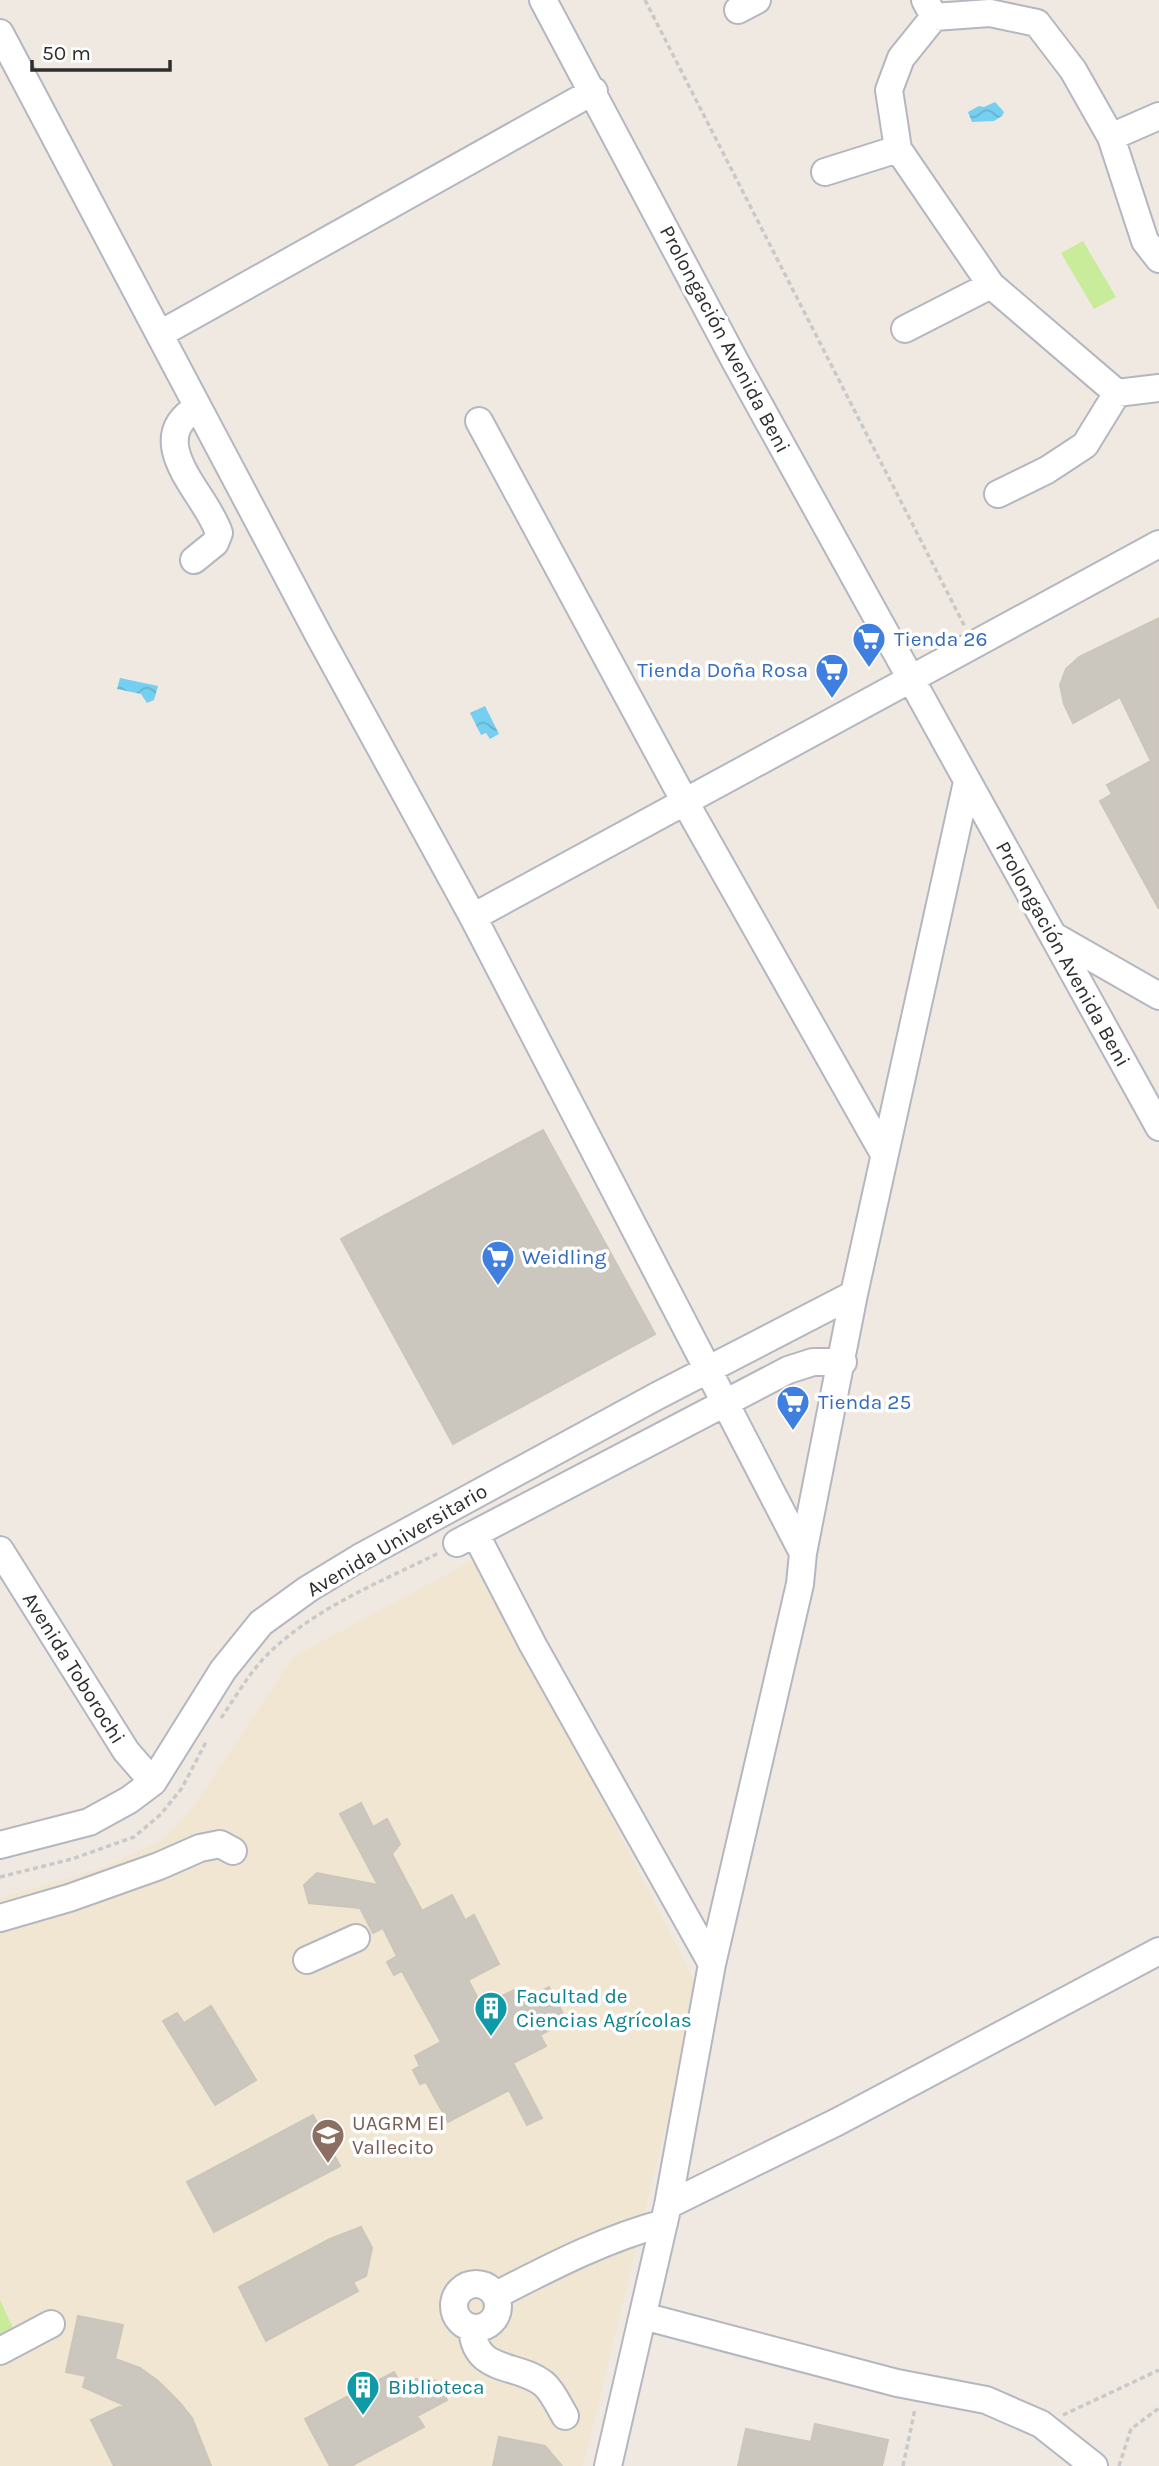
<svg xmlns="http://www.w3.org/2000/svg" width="1159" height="2466" viewBox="0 0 1159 2466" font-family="Karla,sans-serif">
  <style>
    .education { fill: #f0e6d1 }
    .pitch { fill: #c9ec9a }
    .water { fill: url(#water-waves) }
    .building { fill: #cbc7bf; stroke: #cbc5ba; stroke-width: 2 }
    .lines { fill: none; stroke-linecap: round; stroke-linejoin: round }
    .minor-casing { stroke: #b4b7c1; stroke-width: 30 }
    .path { stroke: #c9c9c9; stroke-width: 3.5; stroke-dasharray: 5 3.5; stroke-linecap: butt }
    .minor { stroke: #fff; stroke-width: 26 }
    .labels { text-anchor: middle; stroke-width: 7; stroke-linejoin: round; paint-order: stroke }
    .street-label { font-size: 21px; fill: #2e2e2e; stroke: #fff }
    .shop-label { font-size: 21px; fill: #366cbe; stroke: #fff; text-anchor: start }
    .culture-label { font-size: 21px; fill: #0d838f; stroke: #fff; text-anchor: start }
    .education-label { font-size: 21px; fill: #785e54; stroke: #fff; text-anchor: start }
  </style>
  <defs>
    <pattern id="water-waves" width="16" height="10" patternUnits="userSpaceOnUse" patternTransform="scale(1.75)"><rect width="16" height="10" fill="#75cff0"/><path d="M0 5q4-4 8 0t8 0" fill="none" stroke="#66b2ce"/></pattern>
  </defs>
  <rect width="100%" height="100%" fill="#efe9e1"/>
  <path class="education" d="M479,1557L699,1990L583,2466H0V1898L105,1867L163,1840L193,1807L293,1657Z"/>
  <path class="pitch" d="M1083,241L1116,297L1094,309L1061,253Z
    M0,2300L17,2337L0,2345Z"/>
  <path class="water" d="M995,102L1004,112L1002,116L994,121L972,122L968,112L979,106L984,107Z
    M120,678L158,686L154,700L147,703L141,694L117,689Z
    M485,706L499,734L490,739L486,733L481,735L470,713Z"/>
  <path class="building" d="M1159,618V909L1100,801L1112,794L1107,785L1151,761L1120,697L1073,723L1064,704L1060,685L1066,669L1079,657Z
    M543,1130L655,1334L453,1444L341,1239Z
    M361,1803L373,1827L387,1819L400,1844L392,1854L422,1911L452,1895L465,1920L474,1915L499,1964L468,1980L482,2006L518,1988L524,2000L549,1987L567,2021L540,2035L546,2046L513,2063L542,2118L527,2125L509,2090L448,2122L426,2082L420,2084L413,2070L420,2066L415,2056L441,2042L402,1971L394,1975L387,1962L397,1956L383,1928L373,1933L360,1908L309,1903L304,1885L317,1873L378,1885L340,1814Z
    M211,2006L256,2080L215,2105L163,2021L177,2013L184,2023Z
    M313,2115L340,2166L214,2232L187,2182Z
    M361,2227L372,2248L366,2276L353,2282L358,2291L266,2341L239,2287L330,2239Z
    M78,2316L123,2325L115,2359L140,2368L158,2381L180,2403L192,2418L211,2466H114L91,2420L124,2405L83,2387L86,2376L66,2372Z
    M394,2372L401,2385L416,2379L437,2381L447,2400L417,2416L424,2427L351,2466H330L305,2419Z
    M815,2424L888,2440L882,2466H738L746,2429L811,2442Z
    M499,2437L545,2446L562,2466H493Z"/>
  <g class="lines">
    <defs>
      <path id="minor" d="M543,0L735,361L1159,1127
        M925,0L934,17L901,58L889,90L898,149L991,285L1117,393L1159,388
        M738,10L757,0
        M934,17L990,13L1037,23L1073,70L1111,137L1145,241L1159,259
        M0,33L318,634L473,917L803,1553
        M1111,137L1159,116
        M825,172L898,149
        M905,329L991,285
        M160,334L594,91
        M479,421L685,802L884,1154
        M998,494L1047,470L1085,445L1117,393
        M194,560L215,543L219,533C207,494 140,441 198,407
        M473,917L1159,544
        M1054,936L1159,996
        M476,1535L533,1645L712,1964
        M457,1543L788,1370L813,1362H843
        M0,1550L126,1751L153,1782
        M0,1845L89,1822L129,1800L153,1782L223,1670L261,1623L308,1589L359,1558L657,1396L854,1294
        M0,1918L69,1898L159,1866L200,1848L220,1844L233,1851
        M307,1960L356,1938
        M668,2205L837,2122L1159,1951
        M454 2306a22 22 0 1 1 44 0a22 22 0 1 1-44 0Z
        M496,2295C551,2267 604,2239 664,2223
        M643,2316L897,2383L986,2400L1041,2424L1094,2466
        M472,2328C475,2375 517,2362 544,2384C553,2392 559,2406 565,2416
        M0,2351L51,2324
        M608,2466L668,2205L712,1964L800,1584L803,1553L854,1294L967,782"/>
    </defs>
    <use href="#minor" class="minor-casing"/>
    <path class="path" d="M645,0L965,627
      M221,1718C235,1698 248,1675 265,1657C312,1609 380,1582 439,1553
      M0,1877L72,1859L134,1837L161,1814L182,1788L206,1742
      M1063,2415L1159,2370
      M903,2466L915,2409
      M1119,2466L1131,2429L1159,2408"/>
    <use href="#minor" class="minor"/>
  </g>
  <defs>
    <symbol id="supermarket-pin" viewBox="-11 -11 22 30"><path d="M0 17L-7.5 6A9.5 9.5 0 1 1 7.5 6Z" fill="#3f7fe0" stroke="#fff"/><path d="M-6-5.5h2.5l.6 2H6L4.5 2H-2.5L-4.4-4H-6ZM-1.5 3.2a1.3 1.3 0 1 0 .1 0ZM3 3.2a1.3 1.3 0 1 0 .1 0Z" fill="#fff"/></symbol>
    <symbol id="building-pin" viewBox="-11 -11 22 30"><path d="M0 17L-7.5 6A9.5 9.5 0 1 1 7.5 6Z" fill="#0f9aa8" stroke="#fff"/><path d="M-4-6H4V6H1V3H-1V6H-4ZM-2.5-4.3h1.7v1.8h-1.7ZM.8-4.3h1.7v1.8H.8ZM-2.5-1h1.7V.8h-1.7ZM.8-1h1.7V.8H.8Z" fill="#fff"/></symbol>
    <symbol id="university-pin" viewBox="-11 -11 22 30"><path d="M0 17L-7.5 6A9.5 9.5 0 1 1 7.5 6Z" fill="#8d6e63" stroke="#fff"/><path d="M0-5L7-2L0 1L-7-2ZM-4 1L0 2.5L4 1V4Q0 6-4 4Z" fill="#fff"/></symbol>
  </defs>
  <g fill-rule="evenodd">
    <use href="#supermarket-pin" x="850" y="620" width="38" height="52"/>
    <use href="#supermarket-pin" x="813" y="651" width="38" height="52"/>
    <use href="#supermarket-pin" x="479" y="1238" width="38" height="52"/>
    <use href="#supermarket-pin" x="774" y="1383" width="38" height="52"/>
    <use href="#building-pin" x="472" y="1989" width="38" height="52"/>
    <use href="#university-pin" x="309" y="2116" width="38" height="52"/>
    <use href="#building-pin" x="344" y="2368" width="38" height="52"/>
  </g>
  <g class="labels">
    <g class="street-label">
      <text transform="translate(725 339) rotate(62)" y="7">Prolongación Avenida Beni</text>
      <text transform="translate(1063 954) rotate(61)" y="7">Prolongación Avenida Beni</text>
      <text transform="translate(397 1540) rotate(-30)" y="7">Avenida Universitario</text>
      <text transform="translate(74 1668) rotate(58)" y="7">Avenida Toborochi</text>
    </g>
    <g class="shop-label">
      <text x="894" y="646">Tienda 26</text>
      <text x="808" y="677" text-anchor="end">Tienda Doña Rosa</text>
      <text x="522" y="1264">Weidling</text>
      <text x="818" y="1409">Tienda 25</text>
    </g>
    <g class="culture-label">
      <text x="516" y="2003">Facultad de<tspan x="516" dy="24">Ciencias Agrícolas</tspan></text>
      <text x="388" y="2394">Biblioteca</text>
    </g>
    <g class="education-label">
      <text x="352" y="2130">UAGRM El<tspan x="352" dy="24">Vallecito</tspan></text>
    </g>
  </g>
  <path d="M32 60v10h138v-10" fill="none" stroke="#2e2e2e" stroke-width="3.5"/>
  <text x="42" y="60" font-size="21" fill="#2e2e2e" stroke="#ffffff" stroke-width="5" paint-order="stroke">50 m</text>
</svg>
